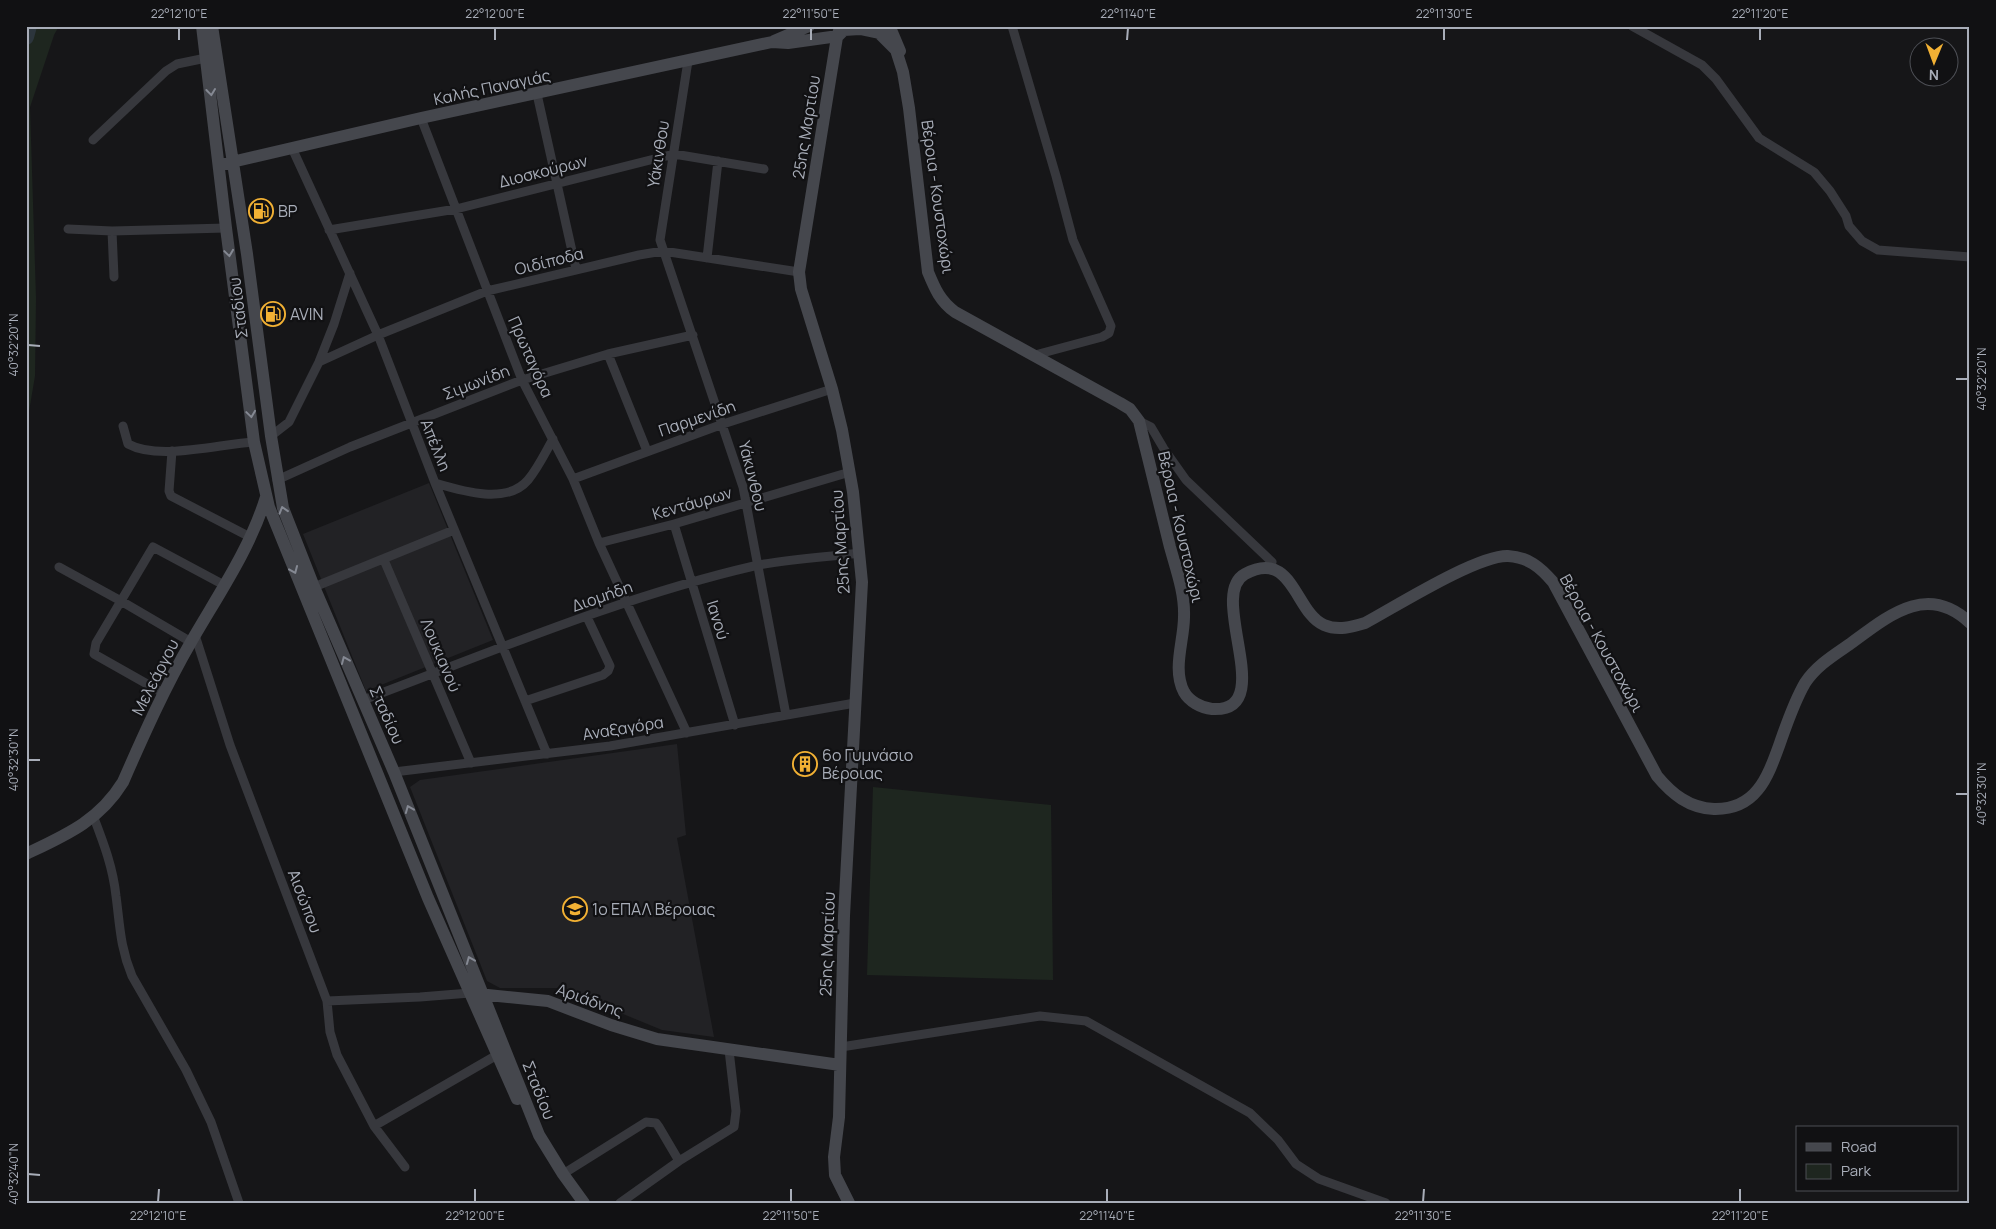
<svg xmlns="http://www.w3.org/2000/svg" width="1996" height="1229" viewBox="0 0 1996 1229" font-family="Manrope,sans-serif">
  <style>
    .built { fill: #222225 }
    .green { fill: #1e261f }
    .lines { fill: none; stroke-linecap: round; stroke-linejoin: round }
    .river { stroke: #2c353c; stroke-width: 16 }
    .street { stroke: #37383d; stroke-width: 9 }
    .secondary { stroke: #45474d; stroke-width: 12 }
    .oneway { stroke: #858993 }
    .ticks { fill: none; stroke: #a8adb8; stroke-width: 2 }
    .labels { text-anchor: middle; stroke-width: 4.5; stroke-linejoin: round; paint-order: stroke }
    .street-label { font-size: 16px; fill: #a8adb8; stroke: #111113 }
    .poi-label { font-size: 16px; fill: #a8adb8; stroke: #111113; text-anchor: start }
    .neatline { fill: none; stroke: #a8adb8; stroke-width: 2 }
    .ticks-label { font-size: 12px; text-anchor: middle; fill: #a8adb8 }
  </style>
  <rect width="100%" height="100%" fill="#161618"/>
  <path class="built" d="M429,483L493,640L366,691L303,534Z
    M677,744L686,835L677,838L714,1037L662,1030L560,988H500L487,981L410,787L420,780Z"/>
  <path class="green" d="M26,26H59L54,35L30,107L36,298L35,376L26,429Z
    M873,787L1051,805L1053,980L867,975Z"/>
  <g class="lines">
    <path class="river" d="M26,37L29,26"/>
    <path class="street" d="M1012,26L1056,176L1073,240L1111,326L1109,333L1102,337L1035,355
      M1632,26L1702,65L1716,79L1759,138L1814,172L1830,191L1846,216L1849,226L1862,241L1878,250L1970,257
      M688,61L660,240L743,487L786,715
      M537,94L576,269
      M421,118L522,380L573,479L599,543L687,733
      M93,140L166,71L177,64L206,58
      M292,148L378,335L435,483L547,754
      M68,229L112,231L226,228
      M329,230L456,209L674,154L764,169
      M112,231L114,277
      M707,258L718,161
      M608,354L647,451
      M319,362L378,335L487,291L639,255L663,251L799,272
      M1139,421L1151,427L1164,449L1186,480L1272,562L1268,569
      M123,426L128,444C159,461 219,444 254,442
      M271,436L289,422L319,362L334,324L350,273
      M172,451L169,491L171,496L250,537
      M573,479L723,424L832,389
      M277,480L350,447L522,380L608,354L693,335
      M435,483C462,491 507,505 528,480C538,468 545,453 553,439
      M674,524L735,725
      M599,543L674,524L850,472
      M384,560L471,763
      M59,567L121,601L191,642
      M314,587L454,530
      M195,635L230,745L327,1001L330,1032L337,1055L374,1126L405,1167
      M163,693L94,654L96,643L153,547L224,585
      M363,700C492,652 620,597 754,566C786,559 827,557 860,553
      M525,701L603,675L608,671L610,666L587,617
      M394,772L610,746L855,703
      M94,818C104,844 113,868 116,896C120,926 120,947 132,976L186,1070L211,1122L239,1203
      M327,1001L420,997L470,993
      M841,1047L1040,1016L1086,1021L1250,1113L1278,1140L1296,1164L1319,1179L1386,1203
      M374,1126L497,1055
      M563,1174L646,1122L656,1123L659,1127L679,1161
      M620,1203L679,1161L734,1127L736,1111L729,1050"/>
    <path class="secondary" d="M202,26L226,228L254,442L269,507L428,898L517,1099
      M212,26L247,254L271,436L283,508L314,587L394,772L539,1135L563,1174L584,1203
      M887,26L892,32L900,51
      M839,31L837,37L799,272L801,289L832,389L842,430L853,492L862,582L844,916L839,1117L834,1157L835,1175L849,1203
      M774,41L809,26
      M219,165L421,118L772,42L788,43L838,36L844,30L860,29L879,33L896,50L903,72L909,108L928,272C935,289 940,301 955,312L1120,403L1130,409L1139,421C1149,463 1160,505 1170,547C1176,569 1185,593 1184,617C1184,641 1172,669 1184,692C1189,701 1201,708 1212,709C1280,713 1206,595 1245,574C1293,548 1295,613 1324,625C1338,631 1352,627 1365,623C1395,607 1477,555 1508,556C1528,557 1540,567 1553,582L1657,776C1672,794 1689,808 1714,809C1757,810 1768,776 1780,743C1787,723 1794,702 1805,683C1816,666 1834,655 1850,644C1888,616 1927,582 1970,623
      M26,854C66,835 99,821 123,782C144,734 165,687 191,642C218,595 250,549 266,497
      M478,994L548,1001L611,1025L657,1039L840,1065"/>
  </g>
  <defs><path id="oneway-chevron" d="M-2-3.5L2.5 0L-2 3.5" fill="none" stroke-width="1.6" stroke-linecap="round" stroke-linejoin="round" transform="scale(1.25)"/></defs>
  <g class="oneway">
    <use href="#oneway-chevron" transform="translate(211 92) rotate(83)"/>
    <use href="#oneway-chevron" transform="translate(229 253) rotate(82)"/>
    <use href="#oneway-chevron" transform="translate(251 414) rotate(82)"/>
    <use href="#oneway-chevron" transform="translate(283 510) rotate(-107)"/>
    <use href="#oneway-chevron" transform="translate(294 570) rotate(67)"/>
    <use href="#oneway-chevron" transform="translate(345 660) rotate(-113)"/>
    <use href="#oneway-chevron" transform="translate(409 809) rotate(-112)"/>
    <use href="#oneway-chevron" transform="translate(470 960) rotate(-112)"/>
  </g>
  <path class="ticks" d="M179,40V28M495,40V28M811,40V28M1127,40L1128,28M1444,40V28M1760,40V28M28,345L40,346M1956,379H1968M28,760H40M1956,794H1968M28,1174L40,1175M158,1202L159,1189M475,1202V1189M791,1202V1189M1107,1202V1189M1423,1202L1424,1189M1740,1202V1189"/>
  <defs>
    <symbol id="fuel-ring" viewBox="-11 -11 22 22"><circle r="9.5" fill="#111113" stroke="#f2b134" stroke-width="1.5"/><path d="M-5.5-6h7V0h2V4h1.3V-2.5L3-4.5l.8-.8L6-3V5H2.5V1h-1V6h-7ZM-4.2-4.7v3.2H.2V-4.7Z" fill="#f2b134"/></symbol>
    <symbol id="building-ring" viewBox="-11 -11 22 22"><circle r="9.5" fill="#111113" stroke="#f2b134" stroke-width="1.5"/><path d="M-4-6H4V6H1V3H-1V6H-4ZM-2.5-4.3h1.7v1.8h-1.7ZM.8-4.3h1.7v1.8H.8ZM-2.5-1h1.7V.8h-1.7ZM.8-1h1.7V.8H.8Z" fill="#f2b134"/></symbol>
    <symbol id="school-ring" viewBox="-11 -11 22 22"><circle r="9.5" fill="#111113" stroke="#f2b134" stroke-width="1.5"/><path d="M0-5L7-2L0 1L-7-2ZM-4 1L0 2.5L4 1V4Q0 6-4 4Z" fill="#f2b134"/></symbol>
  </defs>
  <g fill-rule="evenodd">
    <use href="#fuel-ring" x="247" y="197" width="28" height="28"/>
    <use href="#fuel-ring" x="259" y="300" width="28" height="28"/>
    <use href="#building-ring" x="791" y="750" width="28" height="28"/>
    <use href="#school-ring" x="561" y="895" width="28" height="28"/>
  </g>
  <g class="labels">
    <g class="street-label">
      <text transform="translate(492 87) rotate(-12)" y="6">Καλής Παναγιάς</text>
      <text transform="translate(806 127) rotate(-81)" y="6">25ης Μαρτίου</text>
      <text transform="translate(658 154) rotate(-81)" y="6">Υάκινθου</text>
      <text transform="translate(543 171) rotate(-14)" y="6">Διοσκούρων</text>
      <text transform="translate(938 197) rotate(82)" y="6">Βέροια - Κουστοχώρι</text>
      <text transform="translate(549 261) rotate(-14)" y="6">Οιδίποδα</text>
      <text transform="translate(238 308) rotate(-97)" y="6">Σταδίου</text>
      <text transform="translate(531 357) rotate(66)" y="6">Πρωταγόρα</text>
      <text transform="translate(476 382) rotate(-21)" y="6">Σιμωνίδη</text>
      <text transform="translate(697 418) rotate(-19)" y="6">Παρμενίδη</text>
      <text transform="translate(436 445) rotate(68)" y="6">Απέλλη</text>
      <text transform="translate(753 476) rotate(76)" y="6">Υάκυνθου</text>
      <text transform="translate(692 503) rotate(-16)" y="6">Κεντάυρων</text>
      <text transform="translate(1181 527) rotate(77)" y="6">Βέροια - Κουστοχώρι</text>
      <text transform="translate(840 542) rotate(-94)" y="6">25ης Μαρτίου</text>
      <text transform="translate(602 596) rotate(-19)" y="6">Διομήδη</text>
      <text transform="translate(718 620) rotate(73)" y="6">Ιανού</text>
      <text transform="translate(1602 643) rotate(61)" y="6">Βέροια - Κουστοχώρι</text>
      <text transform="translate(441 655) rotate(67)" y="6">Λουκιανού</text>
      <text transform="translate(155 677) rotate(-63)" y="6">Μελεάργου</text>
      <text transform="translate(387 715) rotate(66)" y="6">Σταδίου</text>
      <text transform="translate(623 728) rotate(-9)" y="6">Αναξαγόρα</text>
      <text transform="translate(305 901) rotate(69)" y="6">Αισώπου</text>
      <text transform="translate(827 944) rotate(-88)" y="6">25ης Μαρτίου</text>
      <text transform="translate(590 1000) rotate(20)" y="6">Αριάδνης</text>
      <text transform="translate(539 1090) rotate(68)" y="6">Σταδίου</text>
    </g>
    <g class="poi-label">
      <text x="278" y="217">BP</text>
      <text x="290" y="320">AVIN</text>
      <text x="822" y="761">6ο Γυμνάσιο<tspan x="822" dy="18">Βέροιας</tspan></text>
      <text x="592" y="915">1ο ΕΠΑΛ Βέροιας</text>
    </g>
  </g>
  <rect width="1996" height="1229" fill="none" stroke="#111113" stroke-width="55"/>
  <rect x="1796" y="1126" width="162" height="65" fill="#111113" stroke="#4d4f55"/>
  <rect x="1806" y="1143" width="25" height="8" fill="#45474d" stroke="#4d4f55"/>
  <text x="1841" y="1152" font-size="15" fill="#a8adb8">Road</text>
  <rect x="1806" y="1164" width="25" height="15" fill="#1e261f" stroke="#4d4f55"/>
  <text x="1841" y="1176" font-size="15" fill="#a8adb8">Park</text>
  <g transform="translate(1934 62) rotate(181)"><circle r="24" fill="#111113" stroke="#4d4f55"/>
  <path d="M0-4L9 19L0 12L-9 19Z" fill="#f2b134"/>
  <text y="-8" font-size="14" font-weight="bold" text-anchor="middle" fill="#a8adb8">N</text>
  </g>
  <rect x="28" y="28" width="1940" height="1174" class="neatline"/>
  <g class="ticks-label">
    <text x="179" y="18">22°12'10"E</text>
    <text x="495" y="18">22°12'00"E</text>
    <text x="811" y="18">22°11'50"E</text>
    <text x="1128" y="18">22°11'40"E</text>
    <text x="1444" y="18">22°11'30"E</text>
    <text x="1760" y="18">22°11'20"E</text>
    <text transform="translate(14 345) rotate(-90)" y="4">40°32'20"N</text>
    <text transform="translate(1982 379) rotate(-90)" y="4">40°32'20"N</text>
    <text transform="translate(14 760) rotate(-90)" y="4">40°32'30"N</text>
    <text transform="translate(1982 794) rotate(-90)" y="4">40°32'30"N</text>
    <text transform="translate(14 1174) rotate(-90)" y="4">40°32'40"N</text>
    <text x="158" y="1220">22°12'10"E</text>
    <text x="475" y="1220">22°12'00"E</text>
    <text x="791" y="1220">22°11'50"E</text>
    <text x="1107" y="1220">22°11'40"E</text>
    <text x="1423" y="1220">22°11'30"E</text>
    <text x="1740" y="1220">22°11'20"E</text>
  </g>
</svg>
